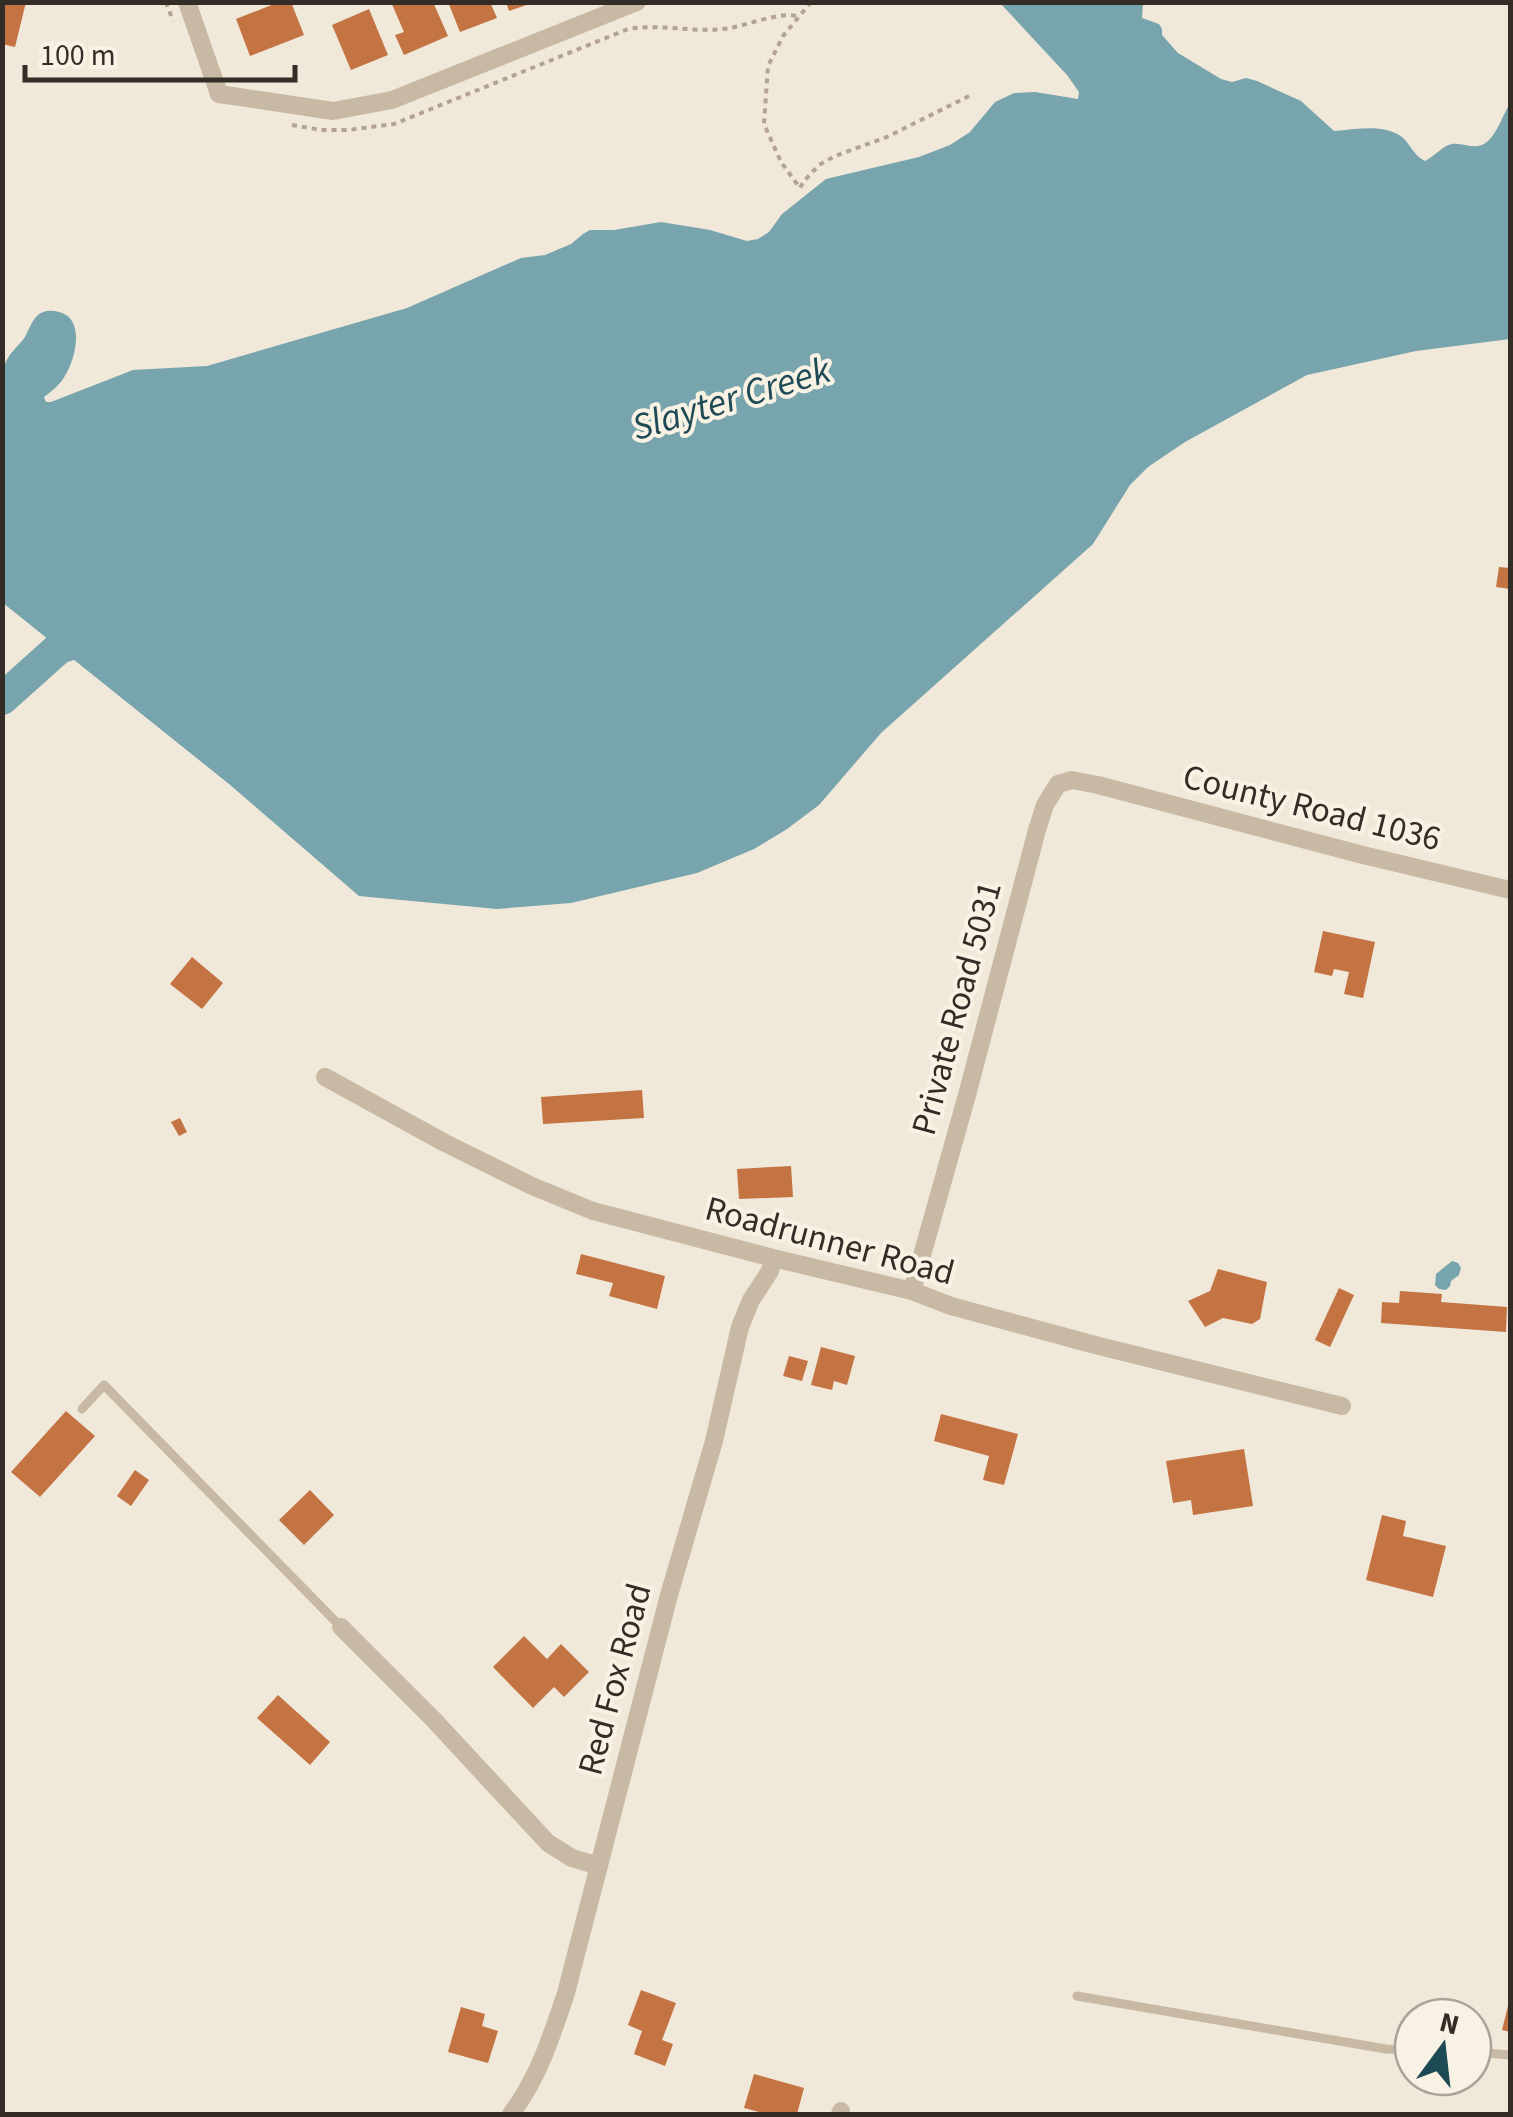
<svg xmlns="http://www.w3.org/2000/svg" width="1513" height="2117" viewBox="0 0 1513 2117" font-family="'Source Sans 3',sans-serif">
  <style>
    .water { fill: #78a4ad }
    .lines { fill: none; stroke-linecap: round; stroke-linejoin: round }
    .river { stroke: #78a4ad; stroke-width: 32 }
    .building { fill: #c47343 }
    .path { stroke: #b4a48f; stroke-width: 4; stroke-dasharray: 5 5; stroke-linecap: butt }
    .lane { stroke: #c8b9a5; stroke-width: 9 }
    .street { stroke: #c8b9a5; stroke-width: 18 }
    .labels { text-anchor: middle; stroke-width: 8; stroke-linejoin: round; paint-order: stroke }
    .street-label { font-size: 35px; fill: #342c26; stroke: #f8f2e5 }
    .water-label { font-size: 38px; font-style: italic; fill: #1d4a54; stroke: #f8f2e5 }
  </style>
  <rect width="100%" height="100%" fill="#f0e8d9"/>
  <path class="water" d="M1000,3H1143L1142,18L1159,24L1162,29V35L1178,53L1221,79L1232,82L1246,78L1257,81L1301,101L1334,131C1357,130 1382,123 1402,137C1411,145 1414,156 1425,161C1435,156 1442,146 1452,144C1463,142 1473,150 1484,144C1498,135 1502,115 1510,104V339L1416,351L1307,375L1185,442L1148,467L1130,485L1093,544L881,733L819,805L787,829L754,849L697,873L571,903L497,909L359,896L229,784L3,603V369C10,350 15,351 25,337C29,330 31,322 37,316C43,310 51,310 59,312C85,318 76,357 66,374C61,384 52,391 44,397L46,402H51L133,370L207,366L407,308L521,258L545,255L571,244L583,234L590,230H614L661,222L710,230L747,241L758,239L769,232L782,214L826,179L919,157L950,145L970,132L995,102L1014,93L1035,92L1078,99L1079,92L1067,75Z
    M1452,1261L1458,1263L1461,1268L1459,1275L1451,1281L1450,1286L1446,1290L1439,1289L1435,1285L1436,1274Z"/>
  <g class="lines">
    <path class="river" d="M2,699L59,648L101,634"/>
  </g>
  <path class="building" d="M2,2H26L15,47L2,44Z
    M279,2H291L304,35L250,56L236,19Z
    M391,2H433L448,36L404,55L395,35L404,32Z
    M448,2H490L497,18L460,32Z
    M506,2H532V3L509,11Z
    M369,9L388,55L351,70L332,25Z
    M1499,567L1510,568V589L1496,587Z
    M1323,931L1375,942L1363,998L1344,994L1349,972L1334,969L1332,976L1314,972Z
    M192,957L223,983L202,1009L170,984Z
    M642,1090L644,1118L543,1124L541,1097Z
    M180,1118L187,1132L179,1136L171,1122Z
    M791,1166L793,1197L739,1199L737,1169Z
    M581,1254L665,1276L657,1309L609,1296L613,1283L576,1274Z
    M1218,1269L1267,1282L1260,1319L1252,1324L1223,1318L1205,1327L1188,1301L1210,1291Z
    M1339,1288L1354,1295L1330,1347L1315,1340Z
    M1400,1291L1442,1294L1441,1302L1507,1307L1506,1332L1381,1323L1382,1302L1399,1303Z
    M821,1347L855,1356L847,1385L834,1381L832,1390L811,1385Z
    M789,1356L808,1361L802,1381L783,1376Z
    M66,1411L95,1436L40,1497L11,1472Z
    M941,1414L1018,1434L1004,1485L983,1480L989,1456L934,1441Z
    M1244,1449L1253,1506L1193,1515L1191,1500L1173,1503L1166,1461Z
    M135,1470L149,1480L131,1506L117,1496Z
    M310,1490L334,1515L304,1545L279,1520Z
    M1382,1515L1406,1521L1403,1536L1446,1546L1433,1597L1366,1580Z
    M524,1636L547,1659L561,1644L589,1672L564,1697L554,1687L533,1708L493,1667Z
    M278,1695L330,1742L310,1765L257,1718Z
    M641,1990L676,2003L662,2040L673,2044L665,2066L634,2054L642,2031L628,2025Z
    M1509,2002H1510V2032L1502,2030Z
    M461,2007L485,2014L482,2026L498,2031L488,2063L448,2052Z
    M754,2074L804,2088L797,2114H767L744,2108Z"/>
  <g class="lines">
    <path class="path" d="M166,2L173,21
      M811,2L783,36L768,66L764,124L781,162L800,188L804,181L819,165L835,156L887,137L973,94
      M292,125L321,130H348L394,124L628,29C663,23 696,34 730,28C748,25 784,10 798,17"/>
    <path class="lane" d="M82,1409L104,1385L341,1627
      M1077,1996L1386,2049L1413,2050
      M1473,2052L1510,2055"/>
    <path class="street" d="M187,2L219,94L333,111L392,100L637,2
      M325,1077L445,1143L532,1186L593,1211L773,1258L912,1291L951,1306L1099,1346L1342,1406
      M912,1291L967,1095L1037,830L1045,805L1058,784L1072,780L1098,785L1363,855L1510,890
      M341,1627L433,1719L548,1843L572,1858L599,1866
      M511,2114C538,2079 552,2035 566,1993L669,1595L714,1441L740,1327L751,1300L770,1271L773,1258
      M840,2114L841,2111"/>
  </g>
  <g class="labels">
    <g class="street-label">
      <text transform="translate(1312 807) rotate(14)" y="12">County Road 1036</text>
      <text transform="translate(956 1008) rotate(-75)" y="12">Private Road 5031</text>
      <text transform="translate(830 1240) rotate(15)" y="12">Roadrunner Road</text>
      <text transform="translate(614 1679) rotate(-75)" y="12">Red Fox Road</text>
    </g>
    <g class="water-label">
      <text transform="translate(731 398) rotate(-17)" y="13">Slayter Creek</text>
    </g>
  </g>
  <rect width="1513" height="2117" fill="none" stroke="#342c26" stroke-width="10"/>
  <g transform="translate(1443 2047) rotate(15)"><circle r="48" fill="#f8f2e5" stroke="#aaa399" stroke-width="2.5"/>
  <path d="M0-8L18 38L0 25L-18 38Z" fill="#1d4a54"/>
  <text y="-15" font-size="28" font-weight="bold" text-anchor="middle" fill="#342c26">N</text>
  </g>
  <path d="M25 65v15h270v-15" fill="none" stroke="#342c26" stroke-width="5"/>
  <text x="40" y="65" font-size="30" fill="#342c26" stroke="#f8f2e5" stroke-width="8" paint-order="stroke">100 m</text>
</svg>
